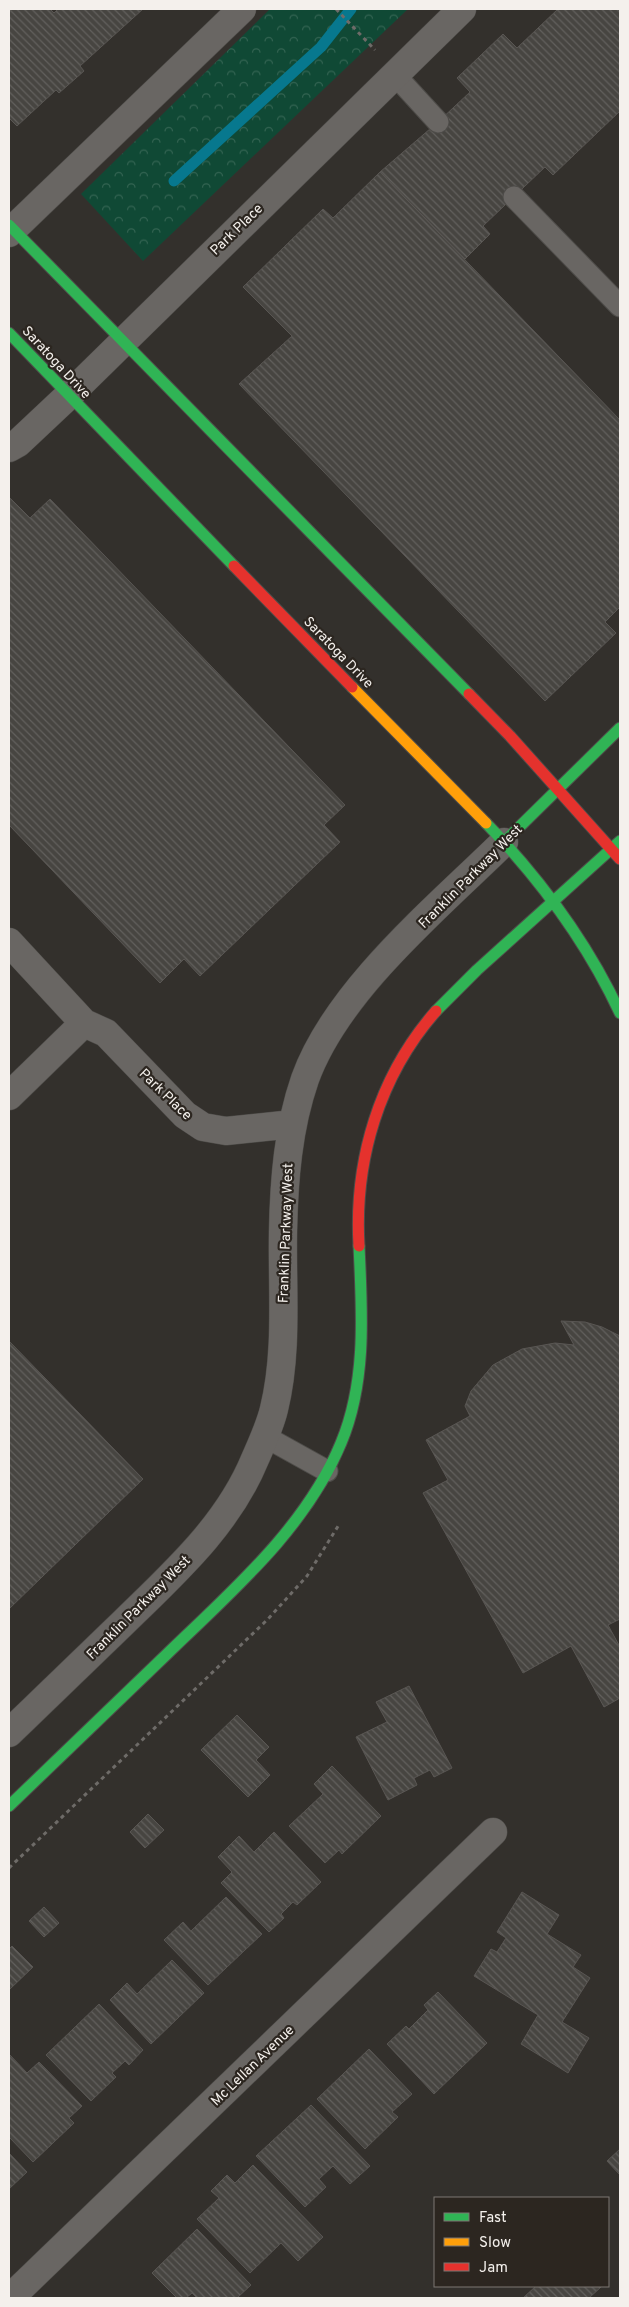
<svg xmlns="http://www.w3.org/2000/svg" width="629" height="2307" viewBox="0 0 629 2307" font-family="Overpass,sans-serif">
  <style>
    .forest { fill: url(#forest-crowns) }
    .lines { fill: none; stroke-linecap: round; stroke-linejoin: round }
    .stream { stroke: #07788e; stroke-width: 11 }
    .building { fill: url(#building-back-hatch); stroke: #595653 }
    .lane-casing { stroke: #4e4c49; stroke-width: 23 }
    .street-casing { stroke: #4e4c49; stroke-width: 29 }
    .fast-casing { stroke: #4e4c49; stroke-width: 13 }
    .slow-casing { stroke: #4e4c49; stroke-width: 13 }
    .jam-casing { stroke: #4e4c49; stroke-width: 13 }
    .path { stroke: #6e6b68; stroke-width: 3; stroke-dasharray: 4 4; stroke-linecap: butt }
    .lane { stroke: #696663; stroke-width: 21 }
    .street { stroke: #696663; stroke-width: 28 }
    .fast { stroke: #30b455; stroke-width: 11 }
    .slow { stroke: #ff9f0a; stroke-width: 11 }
    .jam { stroke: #e5322d; stroke-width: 11 }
    .labels { text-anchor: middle; stroke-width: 4.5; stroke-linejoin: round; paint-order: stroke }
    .street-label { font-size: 14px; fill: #f4f0ec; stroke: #2c2620 }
  </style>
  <defs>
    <pattern id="forest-crowns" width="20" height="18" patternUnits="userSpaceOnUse" patternTransform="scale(1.25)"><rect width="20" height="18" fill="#104935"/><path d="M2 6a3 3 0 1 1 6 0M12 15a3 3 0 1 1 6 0" fill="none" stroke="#336452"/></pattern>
    <pattern id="building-back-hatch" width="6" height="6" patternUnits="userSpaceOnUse" patternTransform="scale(1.25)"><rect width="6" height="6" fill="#474541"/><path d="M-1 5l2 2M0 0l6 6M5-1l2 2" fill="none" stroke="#62605d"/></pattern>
  </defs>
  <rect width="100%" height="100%" fill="#33302c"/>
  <path class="forest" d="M270,9H408L143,261L81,194Z"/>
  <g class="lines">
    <path class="stream" d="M174,181L321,47L351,9"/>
  </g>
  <path class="building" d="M9,9H50L54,13L58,9H143L80,66L84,71L59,93L56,90L17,126L9,118Z
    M558,9H620V111L553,175L545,167L483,226L490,234L465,259L380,172L438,122L470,92L457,78L503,34L517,48Z
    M380,172L620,420V607L605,622L616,633L545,701L239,384L292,336L243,287L323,209L333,218Z
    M10,498L30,518L50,499L345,805L324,825L340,842L200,976L184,959L160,983L9,825Z
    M561,1321L585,1322L602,1327L620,1336V1619L608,1625L620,1647V1698L604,1707L571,1646L523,1673L423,1493L448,1480L426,1440L470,1416L465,1406L471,1391L493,1365L522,1349L555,1343L574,1345Z
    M9,1341L143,1479L9,1609Z
    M409,1686L452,1768L434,1777L430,1770L414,1778L417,1785L388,1800L356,1737L387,1722L376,1702Z
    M237,1715L269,1747L256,1760L270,1775L248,1797L201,1750Z
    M332,1766L381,1816L342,1854L339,1850L325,1863L289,1826L323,1794L314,1784Z
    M148,1814L164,1830L145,1848L130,1832Z
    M274,1832L321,1882L297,1905L293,1902L281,1914L284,1918L269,1932L221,1883L232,1872L218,1857L239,1836L254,1852Z
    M522,1892L559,1915L547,1934L581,1955L573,1967L590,1978L562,2022L589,2038L568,2073L521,2044L538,2015L474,1976L491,1949L497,1952L506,1938L497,1932Z
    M226,1897L262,1934L208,1985L164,1940L183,1922L191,1931Z
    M44,1907L59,1923L44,1937L29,1921Z
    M12,1946L33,1967L9,1990V1949Z
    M172,1960L204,1993L151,2044L110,2000L127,1983L137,1994Z
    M438,1992L487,2043L434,2094L387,2044L406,2026L409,2029L428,2010L424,2005Z
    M99,2004L143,2050L129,2065L125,2061L112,2073L116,2077L91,2101L46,2055Z
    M369,2049L412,2094L392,2112L398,2117L365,2149L317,2099Z
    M9,2054L27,2073L39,2062L82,2106L69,2118L74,2123L33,2162L9,2137Z
    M311,2105L370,2166L350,2184L333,2166L319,2179L326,2187L305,2207L256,2156Z
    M620,2149V2175L607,2161Z
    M9,2153L27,2172L9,2189Z
    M253,2165L323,2237L298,2261L281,2243L250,2273L197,2219L219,2198L211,2191L227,2175L235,2183Z
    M197,2229L251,2285L237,2298H197L192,2293L186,2298H177L152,2273Z
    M536,2286H600L601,2287L589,2298H523Z"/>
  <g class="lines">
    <defs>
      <path id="lane" d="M395,75L438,122
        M514,197L620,306
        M264,1436L327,1471"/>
      <path id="street" d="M9,233L242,9
        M9,448L18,443L68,396L462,9
        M9,942L84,1023L106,1033L185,1115L203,1127L226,1131L293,1124
        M9,1096L84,1023
        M9,1733C47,1696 86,1659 125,1621C174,1573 228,1525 255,1459C262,1443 270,1426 274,1409C288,1352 282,1291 283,1232C284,1180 288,1128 305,1079C337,990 437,908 504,842
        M10,2298L493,1832"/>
      <path id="fast" d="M9,225L469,694
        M9,333L234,566
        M486,823C540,879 587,942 620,1013
        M504,842L620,728
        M436,1011L477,970L620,841
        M9,1806C62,1755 114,1705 167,1654C231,1592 306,1528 341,1443C367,1381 362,1311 359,1246"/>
      <path id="slow" d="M352,687L486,823"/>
      <path id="jam" d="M234,566L352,687
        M469,694L510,736L620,859
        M359,1246C354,1160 379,1076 436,1011"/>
    </defs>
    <use href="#lane" class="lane-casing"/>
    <use href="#street" class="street-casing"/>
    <use href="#fast" class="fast-casing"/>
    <use href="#slow" class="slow-casing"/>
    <use href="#jam" class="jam-casing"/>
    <path class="path" d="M336,9L375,50
      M9,1868L268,1619L307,1576L340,1523"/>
    <use href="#lane" class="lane"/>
    <use href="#street" class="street"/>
    <use href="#fast" class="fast"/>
    <use href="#slow" class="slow"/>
    <use href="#jam" class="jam"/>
  </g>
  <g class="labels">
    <g class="street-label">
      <text transform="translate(236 229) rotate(-44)" y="5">Park Place</text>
      <text transform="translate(57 362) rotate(47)" y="5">Saratoga Drive</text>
      <text transform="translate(339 652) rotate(46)" y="5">Saratoga Drive</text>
      <text transform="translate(470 876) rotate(-45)" y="5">Franklin Parkway West</text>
      <text transform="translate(166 1094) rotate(44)" y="5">Park Place</text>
      <text transform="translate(285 1233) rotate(-88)" y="5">Franklin Parkway West</text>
      <text transform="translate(138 1607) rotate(-45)" y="5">Franklin Parkway West</text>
      <text transform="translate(252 2065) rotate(-44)" y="5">Mc Lellan Avenue</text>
    </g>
  </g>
  <rect width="629" height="2307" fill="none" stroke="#f4f0ec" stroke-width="20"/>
  <rect x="434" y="2197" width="175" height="90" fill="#2c2620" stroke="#7c7772"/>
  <rect x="444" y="2213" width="25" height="8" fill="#30b455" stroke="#7c7772"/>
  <text x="479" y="2222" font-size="15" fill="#f4f0ec">Fast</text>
  <rect x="444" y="2238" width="25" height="8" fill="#ff9f0a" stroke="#7c7772"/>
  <text x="479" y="2247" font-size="15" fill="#f4f0ec">Slow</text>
  <rect x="444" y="2263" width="25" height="8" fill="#e5322d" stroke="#7c7772"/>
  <text x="479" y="2272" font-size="15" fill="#f4f0ec">Jam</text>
</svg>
